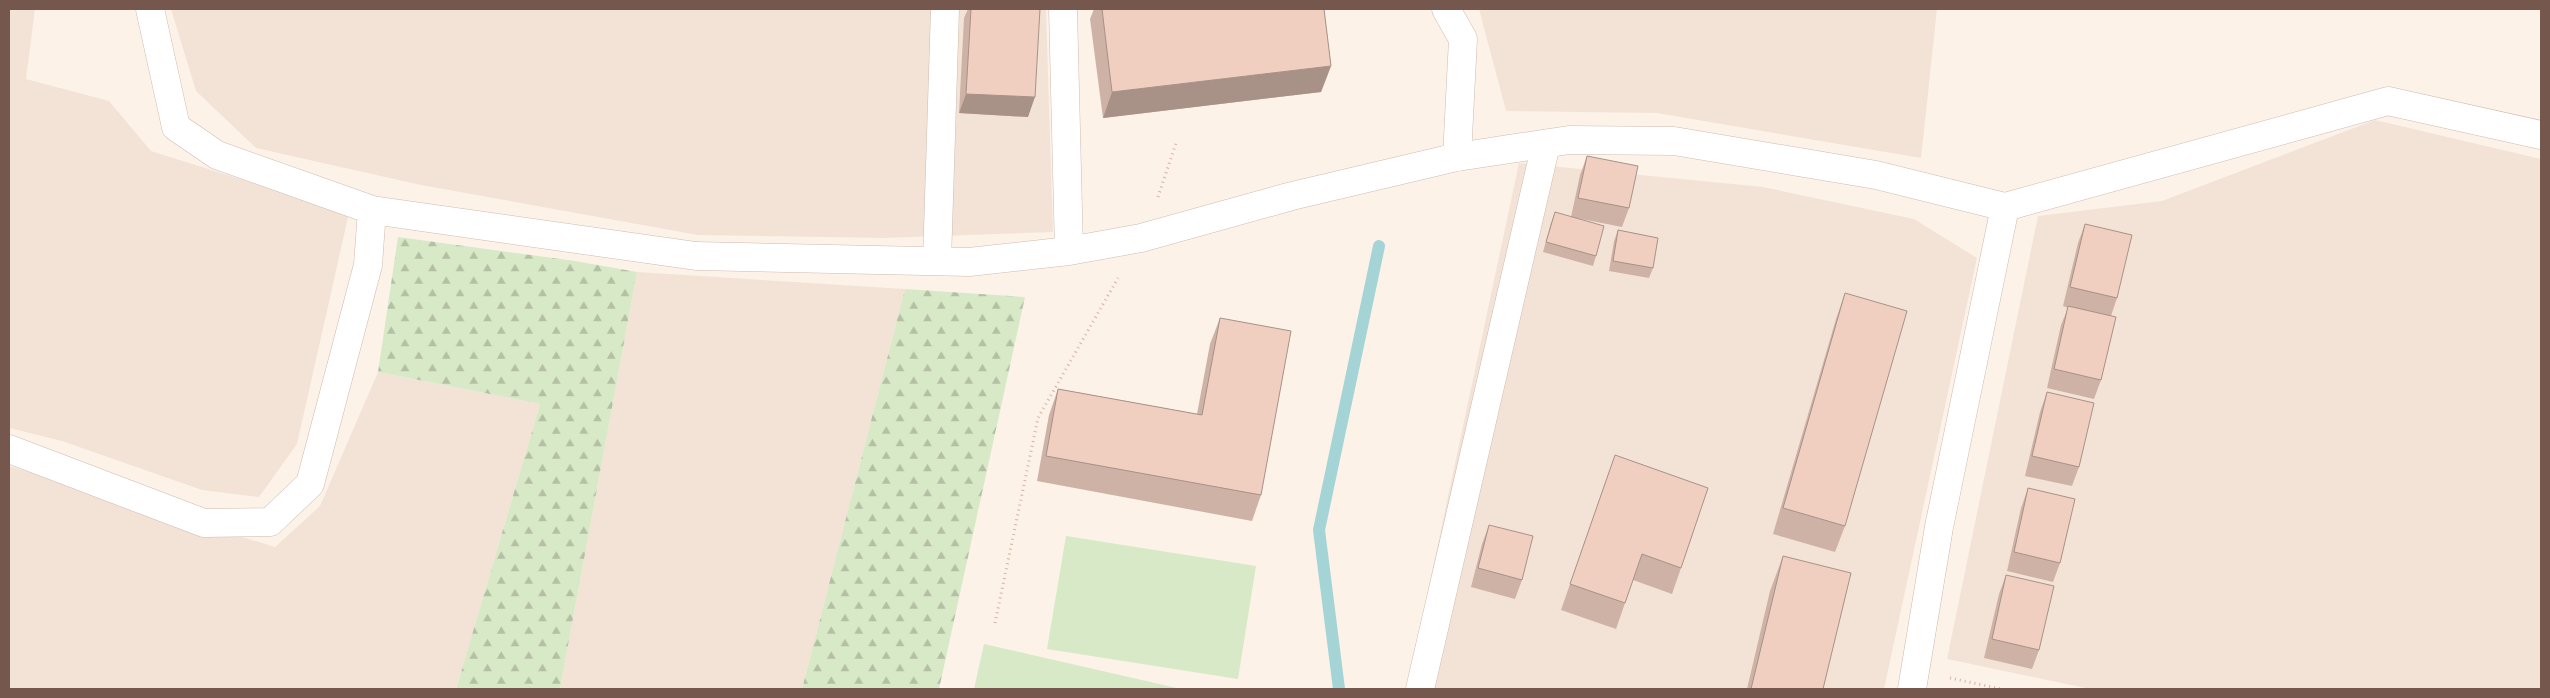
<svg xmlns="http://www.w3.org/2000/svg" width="2550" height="698" viewBox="0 0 2550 698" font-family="Commissioner,sans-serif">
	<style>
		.residential { fill: #f3e3d7 }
		.forest { fill: url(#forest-firs) }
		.pitch { fill: #d8e9c7 }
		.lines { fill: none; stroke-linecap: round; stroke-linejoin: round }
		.stream { stroke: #a4d4d6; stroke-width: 12 }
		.minor-casing { stroke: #cfbbb1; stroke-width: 29 }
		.path { stroke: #d5b2a4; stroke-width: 3; stroke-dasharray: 1 4; stroke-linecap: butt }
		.minor { stroke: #fff; stroke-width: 28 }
		.wall { fill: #ceb2a6 }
		.shaded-wall { fill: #a89187 }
		.building { fill: #f0cfc1; stroke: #a89187 }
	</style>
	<defs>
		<pattern id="forest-firs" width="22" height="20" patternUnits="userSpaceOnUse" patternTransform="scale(1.25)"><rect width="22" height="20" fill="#d8e9c7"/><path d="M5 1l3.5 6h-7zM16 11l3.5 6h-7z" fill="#b4c0a4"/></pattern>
	</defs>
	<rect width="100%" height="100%" fill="#fcf2e8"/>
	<path class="residential" d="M 9,9 L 35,9 L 26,79 L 109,101 L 151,151 L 349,213 L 297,444 L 259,497 L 202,490 L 62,441 L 9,428 Z
		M 171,9 L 1046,9 L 1053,232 L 885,238 L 698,235 L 421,185 L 256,148 L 196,91 Z
		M 1479,9 L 1937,9 L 1921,158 L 1657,113 L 1506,111 Z
		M 2375,120 L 2541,159 L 2541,689 L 2090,689 L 1947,659 L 2038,216 L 2162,201 Z
		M 1519,163 L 1763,187 L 1914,219 L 1977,258 L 1884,689 L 1407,689 Z
		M 637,272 L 905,289 L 802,689 L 560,689 Z
		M 378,372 L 540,404 L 456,689 L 9,689 L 9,466 L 275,547 L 320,506 Z"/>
	<path class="forest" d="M 398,237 L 575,261 L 637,272 L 560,689 L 456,689 L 540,404 L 378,372 Z
		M 905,289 L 1025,297 L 939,689 L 802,689 Z"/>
	<path class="pitch" d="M 1066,536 L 1256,566 L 1238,679 L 1047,649 Z
		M 984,644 L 1181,689 L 974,689 Z"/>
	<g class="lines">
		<path class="stream" d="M 1339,689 L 1319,530 L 1379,246"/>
		<g class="minor-casing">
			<path id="minor" d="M 150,9 L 176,127 L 217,155 L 372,210 L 696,256 L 969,262 L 1069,251 L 1141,238 L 1292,196 L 1457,157 L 1569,140 L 1674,141 L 1876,175 L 2005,207 L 2388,101 L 2541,135
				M 1063,9 L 1069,251
				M 1446,9 L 1463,39 L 1457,157
				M 937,261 L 945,9
				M 9,449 L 204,523 L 270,522 L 310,484 L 368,265 L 372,210
				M 1420,689 L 1546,144
				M 1912,689 L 1939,527 L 2005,207"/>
		</g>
		<path class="path" d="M 1158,197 L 1176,143
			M 995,623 L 1038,418 L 1118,278
			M 1950,678 L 2001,689"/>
		<use href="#minor" class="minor"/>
	</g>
	<path class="wall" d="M 968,9 L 1040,9 L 1028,117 L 959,113 L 964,18 Z
		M 1094,9 L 1324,9 L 1331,66 L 1321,92 L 1103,118 L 1090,19 Z
		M 1587,156 L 1629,208 L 1622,227 L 1571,217 L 1580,175 Z
		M 1555,212 L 1596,256 L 1593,266 L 1543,252 L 1551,223 Z
		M 2085,224 L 2117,298 L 2111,316 L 2101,380 L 2094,399 L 2047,388 L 2061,325 L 2068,308 L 2063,306 L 2078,243 Z
		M 1618,230 L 1653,268 L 1649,278 L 1609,271 L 1614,241 Z
		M 1845,293 L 1845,526 L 1835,552 L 1773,534 L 1836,319 Z
		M 1220,318 L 1261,495 L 1252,521 L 1037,481 L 1049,415 L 1058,389 L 1197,414 L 1210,344 Z
		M 2047,392 L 2079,467 L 2072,486 L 2025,476 L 2040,412 Z
		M 1615,455 L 1681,568 L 1672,594 L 1633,580 L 1616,629 L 1561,610 Z
		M 2028,488 L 2060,563 L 2053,582 L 2007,571 L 2021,508 Z
		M 1489,525 L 1522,580 L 1515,599 L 1471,587 L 1482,544 Z
		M 1783,556 L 1823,689 L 1747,689 L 1770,591 Z
		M 2006,575 L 2039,650 L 2032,669 L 1984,658 L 1999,594 Z"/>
	<path class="shaded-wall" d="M 1331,66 L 1321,92 L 1103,118 L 1112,92 Z
		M 966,94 L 1035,97 L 1028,117 L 959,113 Z"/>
	<path class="building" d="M 971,9 L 1040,9 L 1035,97 L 966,94 Z
		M 1102,9 L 1324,9 L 1331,66 L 1112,92 Z
		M 1587,156 L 1638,166 L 1629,208 L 1578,198 Z
		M 1555,212 L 1604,226 L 1596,256 L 1546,242 Z
		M 2085,224 L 2132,235 L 2117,298 L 2070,287 Z
		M 1618,230 L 1658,238 L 1653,268 L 1613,261 Z
		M 1845,293 L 1907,311 L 1845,526 L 1783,508 Z
		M 2068,306 L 2116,317 L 2101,380 L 2054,369 Z
		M 1220,318 L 1291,331 L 1261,495 L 1046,456 L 1058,389 L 1202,415 Z
		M 2047,392 L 2094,403 L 2079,467 L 2032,456 Z
		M 1615,455 L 1708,488 L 1681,568 L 1642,554 L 1625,603 L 1570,584 Z
		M 2028,488 L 2075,499 L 2060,563 L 2014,552 Z
		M 1489,525 L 1533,536 L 1522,580 L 1478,568 Z
		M 1783,556 L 1851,573 L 1823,689 L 1751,689 Z
		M 2006,575 L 2054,586 L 2039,650 L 1992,639 Z"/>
	<rect width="2550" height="698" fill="none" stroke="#75574d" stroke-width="20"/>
</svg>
